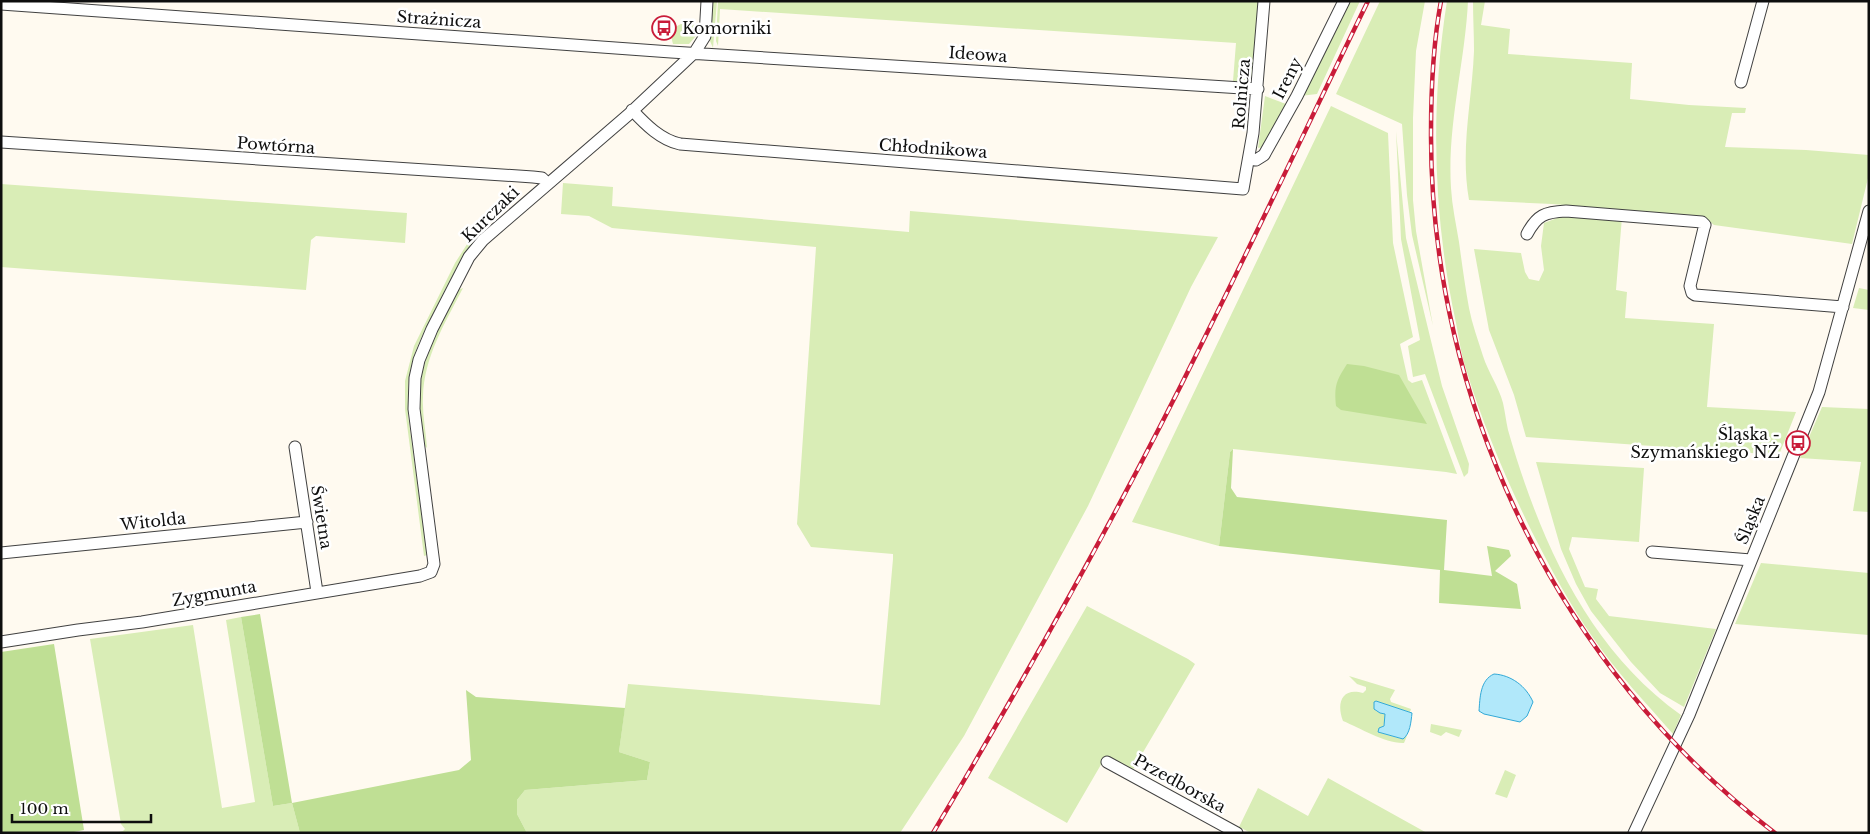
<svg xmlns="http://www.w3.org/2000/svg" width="1870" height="834" viewBox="0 0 1870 834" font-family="'Libre Baskerville',serif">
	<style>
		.green { fill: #d9edb6 }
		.forest { fill: #bfdf94 }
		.water { fill: #b1e8fa; stroke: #32a9d7 }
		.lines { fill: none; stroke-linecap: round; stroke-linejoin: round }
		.minor-casing { stroke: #414141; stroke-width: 13 }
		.minor { stroke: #fff; stroke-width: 11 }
		.rail-casing { stroke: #c91c39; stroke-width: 4.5 }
		.rail { stroke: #fff; stroke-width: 2.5; stroke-dasharray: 8; stroke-linecap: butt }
		.labels { text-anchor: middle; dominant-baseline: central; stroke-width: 5; stroke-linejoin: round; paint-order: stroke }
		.street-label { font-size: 16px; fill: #0e0e0e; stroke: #fff }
		.poi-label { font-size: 16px; fill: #0e0e0e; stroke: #fff; text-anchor: start }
	</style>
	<rect width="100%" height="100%" fill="#fffaf0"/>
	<path class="green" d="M 712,1 L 717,1 L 713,48 L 710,41 Z
		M 718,1 L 1260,1 L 1254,72 C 1250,83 1243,81 1233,81 L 1236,43 L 720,9 L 718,46 L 716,41 Z
		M 1348,1 L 1360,1 L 1317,94 L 1300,96 Z
		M 1380,1 L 1425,1 L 1416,51 L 1413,118 L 1413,200 L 1416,231 L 1433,326 L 1412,235 L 1407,195 L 1402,124 L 1336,94 Z
		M 1447,1 L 1468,1 C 1465,63 1447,125 1451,188 C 1452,206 1456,224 1459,242 C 1462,264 1465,286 1469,308 C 1472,324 1478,340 1483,356 C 1488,372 1499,387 1503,403 C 1505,412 1506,421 1508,430 C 1539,538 1587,648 1681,715 L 1673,734 C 1646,703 1617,673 1594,639 C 1570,605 1551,569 1532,532 C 1506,479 1483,425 1466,369 C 1461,354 1459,338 1456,323 C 1433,217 1430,108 1447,1 Z
		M 1473,1 L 1485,1 L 1481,25 L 1510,29 L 1508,54 L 1632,63 L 1630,99 L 1689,105 L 1746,108 L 1745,113 L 1732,113 L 1725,147 L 1806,150 L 1869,155 L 1869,174 L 1852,244 L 1714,225 L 1703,216 L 1552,204 L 1469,200 C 1460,149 1472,101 1474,51 C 1474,34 1473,18 1473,1 Z
		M 681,24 L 697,25 L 696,36 L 689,44 L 673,44 C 670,36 673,27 681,24 Z
		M 1265,96 L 1286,104 L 1263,147 L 1258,148 Z
		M 1331,106 L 1388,133 L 1393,243 L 1413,337 L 1400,344 L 1408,380 L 1412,383 L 1422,380 L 1457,474 L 1446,472 L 1233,449 L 1230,452 L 1219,546 L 1132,522 Z
		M 1396,131 L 1406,238 L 1442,386 L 1469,464 L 1468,473 L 1464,477 L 1425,374 L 1413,377 L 1408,346 L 1420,340 L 1401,239 Z
		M 563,183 L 613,187 L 612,206 L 909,232 L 910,211 L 1218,237 L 1191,287 L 1088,506 L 964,736 L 900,833 L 527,833 L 517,814 L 517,800 L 525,790 L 647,780 L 650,762 L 619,752 L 628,684 L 880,705 L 893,559 L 893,554 L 811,547 L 797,524 L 816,247 L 612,228 L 589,216 L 561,214 Z
		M 1,184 L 407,213 L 405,243 L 316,236 L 311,240 L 306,290 L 1,267 Z
		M 1560,217 L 1622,217 L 1616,290 L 1627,292 L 1625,318 L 1714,324 L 1707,407 L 1796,412 L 1779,455 L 1526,437 L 1514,395 L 1489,330 L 1474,249 L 1521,253 L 1525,272 L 1529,279 L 1539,281 L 1544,270 L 1541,246 L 1544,223 Z
		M 471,238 L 476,238 C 459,260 448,284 436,308 C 426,328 415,347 411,368 C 407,384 408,399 408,415 L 427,555 L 424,556 L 405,409 L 405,381 L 414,346 L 455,263 Z
		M 463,288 C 445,323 424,357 423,397 C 422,414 426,431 427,448 L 424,445 C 422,428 418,411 419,395 C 421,357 442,323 458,290 Z
		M 1859,288 L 1869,290 L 1869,310 L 1853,308 Z
		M 1822,407 L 1869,409 L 1869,512 L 1853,511 L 1861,462 L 1800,458 Z
		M 1536,462 L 1644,468 L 1639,542 L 1572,537 L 1569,549 L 1585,587 L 1598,589 L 1596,599 L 1609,616 L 1716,629 L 1684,707 L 1660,693 L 1631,662 L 1591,611 L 1576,584 L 1561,549 Z
		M 1761,563 L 1869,573 L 1869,635 L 1735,624 Z
		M 1087,606 L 1188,659 L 1195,664 L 1132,771 L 1106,756 L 1067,823 L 988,778 Z
		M 241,617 L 273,806 L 292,803 L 300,833 L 114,833 L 123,831 L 125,829 L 121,824 L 90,639 L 193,625 L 222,808 L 255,802 L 226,620 Z
		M 1349,676 L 1395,690 L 1390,699 L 1391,702 L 1411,709 L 1410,712 L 1386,705 L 1376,701 L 1374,705 L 1376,711 L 1385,714 C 1387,723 1383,726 1378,732 L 1402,739 L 1407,736 L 1404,743 C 1386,744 1360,728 1343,721 C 1336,703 1342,687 1363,693 L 1366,690 L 1366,687 L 1357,684 Z
		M 1431,724 L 1462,730 L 1459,737 L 1446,732 L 1441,736 L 1430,732 Z
		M 1505,770 L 1516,775 L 1507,798 L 1495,794 Z
		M 1328,778 L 1427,833 L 1251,833 L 1239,827 L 1258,788 L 1308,816 Z"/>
	<path class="forest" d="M 1347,364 L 1364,366 L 1399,375 L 1427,424 L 1341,410 L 1336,406 C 1334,386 1336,381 1347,364 Z
		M 1233,449 L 1231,488 L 1237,497 L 1447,520 L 1444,570 L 1492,576 L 1487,546 L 1509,550 L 1511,556 L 1495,571 L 1517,584 L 1521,609 L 1439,603 L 1440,570 L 1219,546 L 1230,452 Z
		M 260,614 L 292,803 L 459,770 L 471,760 L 466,690 L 476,697 L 625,708 L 619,752 L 650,762 L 647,780 L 525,790 L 517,800 L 517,814 L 527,833 L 300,833 L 292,803 L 273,806 L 241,617 Z
		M 54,644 L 84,830 L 69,833 L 1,833 L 1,652 Z"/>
	<path class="water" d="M 1494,674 C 1511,675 1526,686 1533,702 L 1527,716 L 1520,722 L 1484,714 L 1479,711 C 1480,698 1480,680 1494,674 Z
		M 1376,701 L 1412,713 C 1411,722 1410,734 1403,739 L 1378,732 L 1379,728 L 1384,726 L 1385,714 L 1380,713 L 1374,709 L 1374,702 Z"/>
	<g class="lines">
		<g class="minor-casing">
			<path id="minor" d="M 1,4 L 671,52 L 1258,89
				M 1741,82 L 1763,1
				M 632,110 C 646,125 661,140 680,144 L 1243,189 L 1253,133 L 1264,1
				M 1,142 L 533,177 L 542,178 L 547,183
				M 1250,159 L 1256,160 L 1264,155 L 1297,96 L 1344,1
				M 1527,234 C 1537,215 1545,212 1566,211 L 1702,222 L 1705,225 L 1704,228 L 1690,286 L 1692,293 L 1695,295 L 1843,307
				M 295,447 L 317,592
				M 1652,552 L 1751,560
				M 1,553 L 307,522
				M 1,642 L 78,630 L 142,622 L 420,576 L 431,572 L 434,564 L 414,409 L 415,378 L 419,360 L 432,329 L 469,257 L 483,240 L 628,115 L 695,52 L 705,36 L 707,1
				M 1107,762 L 1237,833
				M 1634,833 L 1689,715 L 1819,392 L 1869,211"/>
		</g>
		<use href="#minor" class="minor"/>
		<g class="rail-casing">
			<path id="rail" d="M 1441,1 C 1433,44 1431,89 1431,133 C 1430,403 1559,669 1775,833
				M 933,833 C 1028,673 1119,512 1201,345 C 1258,231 1312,116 1368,1"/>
		</g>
		<use href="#rail" class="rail"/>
	</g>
	<defs>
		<g id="bus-ring" transform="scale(1.25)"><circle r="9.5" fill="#fff" stroke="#c91c39" stroke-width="1.5"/><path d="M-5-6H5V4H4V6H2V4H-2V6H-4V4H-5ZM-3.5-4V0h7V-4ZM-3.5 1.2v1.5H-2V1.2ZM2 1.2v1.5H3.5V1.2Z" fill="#c91c39"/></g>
	</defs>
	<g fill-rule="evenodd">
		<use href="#bus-ring" x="664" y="28"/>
		<use href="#bus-ring" x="1798" y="443"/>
	</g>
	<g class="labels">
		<g class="street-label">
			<text transform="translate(439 19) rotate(4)">Strażnicza</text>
			<text transform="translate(978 54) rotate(4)">Ideowa</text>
			<text transform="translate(1287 78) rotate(-63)">Ireny</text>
			<text transform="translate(1241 94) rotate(-85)">Rolnicza</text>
			<text transform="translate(276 145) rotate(4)">Powtórna</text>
			<text transform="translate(933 148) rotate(4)">Chłodnikowa</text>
			<text transform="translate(490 214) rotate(-44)">Kurczaki</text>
			<text transform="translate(322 517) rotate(81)">Świetna</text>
			<text transform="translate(1750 520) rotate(-68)">Śląska</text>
			<text transform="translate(153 521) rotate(-6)">Witolda</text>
			<text transform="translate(214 593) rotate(-10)">Zygmunta</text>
			<text transform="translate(1180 783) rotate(29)">Przedborska</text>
		</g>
		<g class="poi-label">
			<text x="682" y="28">Komorniki</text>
			<text x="1780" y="434" text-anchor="end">Śląska -<tspan x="1780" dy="18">Szymańskiego NŻ</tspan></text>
		</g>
	</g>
	<rect width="1870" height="834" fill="none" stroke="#0e0e0e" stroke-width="5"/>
	<path d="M12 814v8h139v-8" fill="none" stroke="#0e0e0e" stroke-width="2.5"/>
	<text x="20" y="814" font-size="15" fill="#0e0e0e" stroke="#ffffff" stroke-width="4" paint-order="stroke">100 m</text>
</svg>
